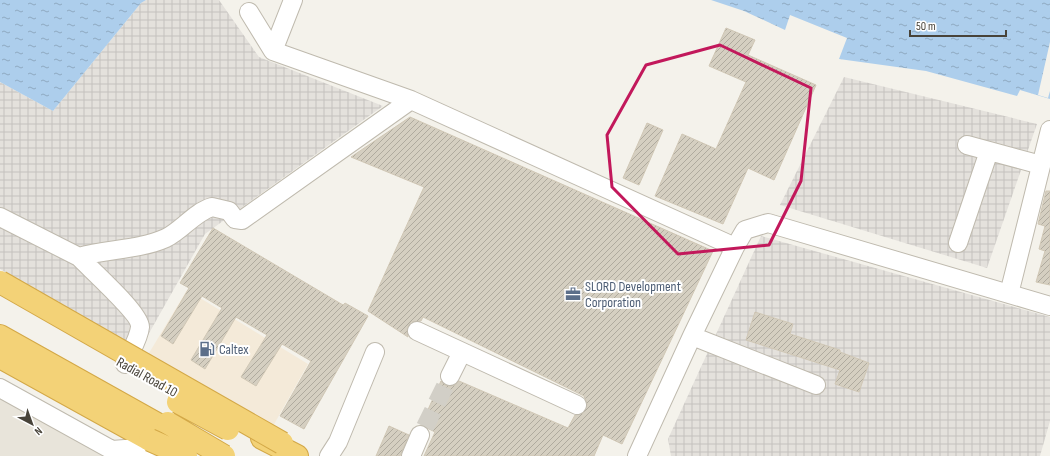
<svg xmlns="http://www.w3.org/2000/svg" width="1050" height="456" viewBox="0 0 1050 456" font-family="'Sofia Sans Condensed',sans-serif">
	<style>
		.residential { fill: #e8e4da }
		.commercial { fill: #f4ead9 }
		.industrial { fill: url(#industrial-grid) }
		.water { fill: url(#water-ripples) }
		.pier { fill: #f4f2eb }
		.building { fill: url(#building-hatch); stroke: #d0c7b5 }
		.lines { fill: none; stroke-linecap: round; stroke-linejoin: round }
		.minor-tunnel { stroke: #d2cfc7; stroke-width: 18; stroke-dasharray: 18 9; stroke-linecap: butt }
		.minor-casing { stroke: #bfbaae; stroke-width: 20 }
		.highway-casing { stroke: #d3a847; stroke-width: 24 }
		.minor { stroke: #fff; stroke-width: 18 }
		.highway { stroke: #f3d277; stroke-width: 22 }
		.highway-bridge-casing { stroke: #d3a847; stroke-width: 24; stroke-linecap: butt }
		.highway-bridge { stroke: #f3d277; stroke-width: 22 }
		.marked { fill: none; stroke: #c2185b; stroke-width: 3; stroke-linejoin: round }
		.labels { text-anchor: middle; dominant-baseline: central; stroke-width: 4; stroke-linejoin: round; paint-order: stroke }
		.service-label { font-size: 14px; fill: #4e5e75; stroke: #fff; text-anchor: start }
		.street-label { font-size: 14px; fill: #484339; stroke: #fff }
	</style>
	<defs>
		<pattern id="industrial-grid" width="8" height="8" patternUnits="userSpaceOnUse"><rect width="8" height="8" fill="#e4e1dc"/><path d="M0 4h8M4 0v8" fill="none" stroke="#c5c2be"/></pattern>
		<pattern id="water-ripples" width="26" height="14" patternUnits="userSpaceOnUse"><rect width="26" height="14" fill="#adceec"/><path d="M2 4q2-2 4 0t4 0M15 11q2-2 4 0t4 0" fill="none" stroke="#8fa9c0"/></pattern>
		<pattern id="building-hatch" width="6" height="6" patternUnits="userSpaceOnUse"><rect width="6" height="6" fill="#d5cfc1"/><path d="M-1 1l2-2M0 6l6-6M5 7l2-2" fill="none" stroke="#afaa9e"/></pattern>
	</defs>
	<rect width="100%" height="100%" fill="#f4f2eb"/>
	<path class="residential" d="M 0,395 L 130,456 L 0,456 Z"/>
	<path class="commercial" d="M 187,290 L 308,364 L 268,435 L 143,363 Z"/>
	<path class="industrial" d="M 146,0 L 219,0 L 259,57 L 383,106 L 205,234 L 139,351 L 0,269 L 0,82 L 53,111 L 141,3 Z
		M 844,77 L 1037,124 L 987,268 L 780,205 Z
		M 761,236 L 1050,317 L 1050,421 L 1040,456 L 671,456 L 668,439 Z"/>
	<path class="water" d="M 0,0 L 146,0 L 141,3 L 53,111 L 0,82 Z
		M 711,0 L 1050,0 L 1050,99 L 1020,90 L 1017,96 L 926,71 L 839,59 L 847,38 L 790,15 L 785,30 L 744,11 Z"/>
	<path class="pier" d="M 1050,42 L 1050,91 L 1048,98 L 1038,95 Z"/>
	<path class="building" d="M 726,28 L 755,40 L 748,55 L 816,85 L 774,180 L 748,168 L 723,224 L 655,196 L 682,134 L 716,149 L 746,82 L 709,66 Z
		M 410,117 L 713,251 L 622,444 L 603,435 L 594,456 L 424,456 L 435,432 L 421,425 L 441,381 L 445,385 L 450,386 L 455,385 L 459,381 L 568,428 L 575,415 L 583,413 L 587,404 L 584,396 L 423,317 L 421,321 L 411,322 L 408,326 L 407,332 L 408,337 L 368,311 L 424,187 L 351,157 Z
		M 647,123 L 663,130 L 639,185 L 623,178 Z
		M 1046,191 L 1050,191 L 1050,285 L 1036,282 L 1045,251 L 1039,249 L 1045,226 L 1038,224 Z
		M 213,228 L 343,305 L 345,303 L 368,316 L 304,429 L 280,416 L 311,361 L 282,344 L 256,386 L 241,377 L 267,335 L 236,317 L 205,369 L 191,360 L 222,308 L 202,296 L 173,344 L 161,336 L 189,288 L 180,283 Z
		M 755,312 L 793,324 L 790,334 L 840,350 L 840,352 L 869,363 L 859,392 L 835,384 L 840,370 L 746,340 Z
		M 389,426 L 409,435 L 400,456 L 376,456 Z"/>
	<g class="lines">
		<path class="minor-tunnel" d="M 425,427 L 450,376"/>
		<g class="minor-casing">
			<path id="minor" d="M 273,51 L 293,0
				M 411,100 L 735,247
				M 967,145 L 1041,165
				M 0,217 L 79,257 C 107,249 139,250 166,238 C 182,230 195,212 212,207 L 229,211 L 235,219 L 242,220 L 411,100 L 273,51 L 249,12
				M 958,243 L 989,151
				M 79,257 C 90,269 141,314 140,327 C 139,339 129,354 125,364
				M 1009,294 L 1050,130
				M 417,331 L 577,405
				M 692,336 L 816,385
				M 450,376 L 462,352
				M 0,388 L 112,450 L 165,446
				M 329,456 L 338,442 L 375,352
				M 411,456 L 420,435
				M 637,456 L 692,336 L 735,247 L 745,230 L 768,223 L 1050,306"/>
		</g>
		<g class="highway-casing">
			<path id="highway" d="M 0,336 L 184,439
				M 0,357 L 150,440
				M 262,438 L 297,456"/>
		</g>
		<use href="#minor" class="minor"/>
		<use href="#highway" class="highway"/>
		<g class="highway-bridge-casing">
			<path id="highway-bridge" d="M 0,282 L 282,443
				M 178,402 L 228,429
				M 168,423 L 224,456
				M 150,440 L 186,456"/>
		</g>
		<use href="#highway-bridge" class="highway-bridge"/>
	</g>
	<path class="marked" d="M 720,45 L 811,88 L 801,181 L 769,245 L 678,254 L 612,187 L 607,135 L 646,65 Z"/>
	<defs>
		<g id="office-bare" transform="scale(1.2)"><path d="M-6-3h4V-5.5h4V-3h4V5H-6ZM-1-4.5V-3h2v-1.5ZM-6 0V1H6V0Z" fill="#5c6f8a" stroke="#fff" stroke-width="2.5" paint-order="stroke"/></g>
		<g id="fuel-bare" transform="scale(1.2)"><path d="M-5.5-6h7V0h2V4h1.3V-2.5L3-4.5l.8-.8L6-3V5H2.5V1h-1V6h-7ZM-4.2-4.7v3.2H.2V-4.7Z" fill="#5c6f8a" stroke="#fff" stroke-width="2.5" paint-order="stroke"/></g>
	</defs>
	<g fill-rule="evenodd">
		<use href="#office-bare" x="573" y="294"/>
		<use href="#fuel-bare" x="207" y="349"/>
	</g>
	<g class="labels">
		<g class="service-label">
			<text x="585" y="286">SLORD Development<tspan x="585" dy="16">Corporation</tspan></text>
			<text x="219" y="349">Caltex</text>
		</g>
		<g class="street-label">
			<text transform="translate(147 377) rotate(29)">Radial Road 10</text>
		</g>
	</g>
	<g transform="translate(32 424) rotate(139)" stroke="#ffffff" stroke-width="3" paint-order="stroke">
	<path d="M0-3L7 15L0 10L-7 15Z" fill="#484339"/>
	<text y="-6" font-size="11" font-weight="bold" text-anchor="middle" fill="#484339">N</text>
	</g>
	<path d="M910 30v6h96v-6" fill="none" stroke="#484339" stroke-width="2"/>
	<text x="916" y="30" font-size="12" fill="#484339" stroke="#ffffff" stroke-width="3" paint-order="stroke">50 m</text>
</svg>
